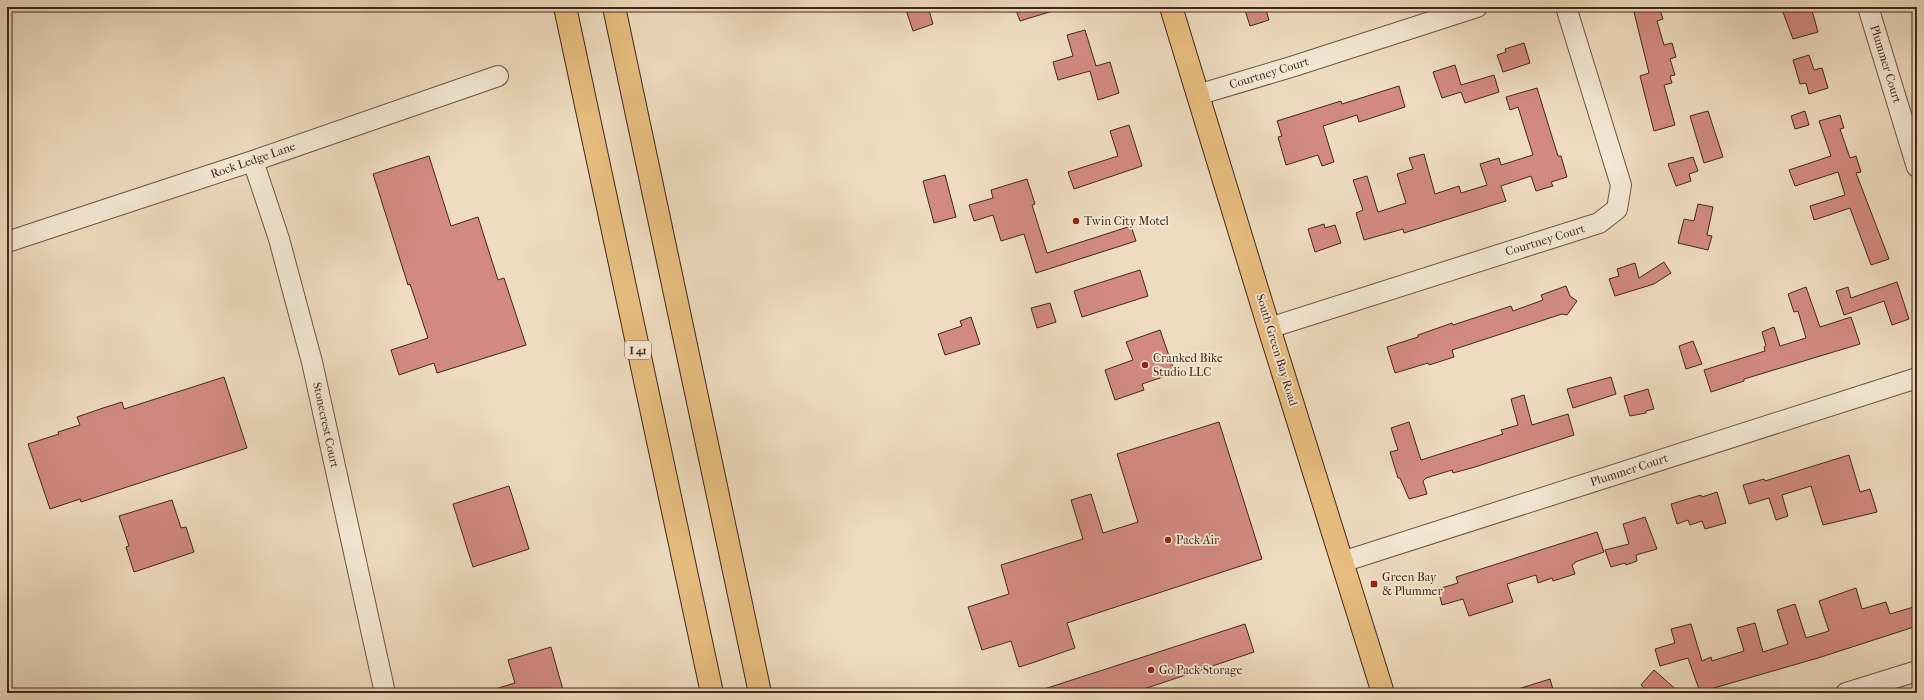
<svg xmlns="http://www.w3.org/2000/svg" width="1924" height="700" viewBox="0 0 1924 700" font-family="'IM FELL French Canon',serif">
	<style>
		.building { fill: #d28a80; stroke: #42271b }
		.lines { fill: none; stroke-linecap: round; stroke-linejoin: round }
		.minor-casing { stroke: #6d5444; stroke-width: 22 }
		.major-casing { stroke: #42271b; stroke-width: 24 }
		.highway-casing { stroke: #42271b; stroke-width: 24 }
		.minor { stroke: #f5e8d5; stroke-width: 20 }
		.major { stroke: #e8be80; stroke-width: 22 }
		.highway { stroke: #e8be80; stroke-width: 22 }
		.poi-dot { fill: #8f2418; stroke: #f5e8d5; stroke-width: 1.5 }
		.labels { text-anchor: middle; dominant-baseline: central; stroke-width: 3.5; stroke-linejoin: round; paint-order: stroke }
		.shield { fill: #f5e8d5; stroke: #786153; stroke-width: 1 }
		.shield-label { font-size: 11px; font-weight: bold; fill: #42271b }
		.street-label { font-size: 12px; fill: #42271b; stroke: #f5e8d5 }
		.poi-label { font-size: 12px; fill: #42271b; stroke: #f5e8d5; text-anchor: start }
	</style>
	<rect width="100%" height="100%" fill="#efdcbf"/>
	<filter id="stains"><feTurbulence type="fractalNoise" baseFrequency=".005" numOctaves="4"/><feColorMatrix values="0 0 0 0 .2 0 0 0 0 .09 0 0 0 0 .02 0 0 0 .5 -.17"/></filter>
	<radialGradient id="worn" r=".72"><stop offset=".6" stop-color="#630" stop-opacity="0"/><stop offset="1" stop-color="#630" stop-opacity=".3"/></radialGradient>
	<path class="building" d="M 905,7 L 928,7 L 933,24 L 913,31 Z
		M 1015,7 L 1056,7 L 1056,10 L 1020,21 Z
		M 1244,7 L 1265,7 L 1269,20 L 1250,26 Z
		M 1637,7 L 1659,7 L 1663,19 L 1657,21 L 1664,45 L 1672,43 L 1676,57 L 1670,59 L 1675,75 L 1670,76 L 1672,83 L 1664,85 L 1675,125 L 1654,131 L 1640,76 L 1649,73 L 1634,12 L 1638,11 Z
		M 1781,7 L 1811,7 L 1818,32 L 1793,39 Z
		M 1085,30 L 1096,66 L 1110,62 L 1119,93 L 1098,100 L 1090,71 L 1058,80 L 1053,62 L 1073,56 L 1067,35 Z
		M 1524,43 L 1530,63 L 1503,72 L 1497,55 L 1506,52 L 1505,49 Z
		M 1809,55 L 1814,70 L 1822,68 L 1828,88 L 1809,94 L 1806,83 L 1800,84 L 1793,60 Z
		M 1455,65 L 1461,85 L 1494,75 L 1499,92 L 1465,103 L 1461,92 L 1442,98 L 1433,72 Z
		M 1399,86 L 1405,107 L 1359,122 L 1357,115 L 1323,126 L 1334,162 L 1322,166 L 1318,155 L 1286,165 L 1278,137 L 1282,136 L 1277,121 L 1341,101 L 1342,104 Z
		M 1537,88 L 1558,156 L 1561,156 L 1567,177 L 1551,182 L 1553,186 L 1536,191 L 1531,176 L 1501,186 L 1506,201 L 1404,233 L 1403,229 L 1364,240 L 1356,213 L 1363,210 L 1353,180 L 1367,176 L 1378,212 L 1406,203 L 1397,174 L 1413,169 L 1409,158 L 1424,154 L 1435,194 L 1459,186 L 1461,193 L 1487,185 L 1480,164 L 1499,158 L 1501,165 L 1533,155 L 1518,107 L 1510,110 L 1506,97 Z
		M 1708,111 L 1723,157 L 1704,163 L 1690,116 Z
		M 1805,111 L 1809,125 L 1795,129 L 1791,116 Z
		M 1840,115 L 1844,128 L 1840,129 L 1850,158 L 1856,156 L 1861,172 L 1856,173 L 1889,259 L 1871,265 L 1850,208 L 1814,220 L 1810,206 L 1845,195 L 1838,172 L 1795,186 L 1789,170 L 1831,156 L 1819,121 Z
		M 1129,125 L 1142,166 L 1074,189 L 1068,172 L 1118,156 L 1110,131 Z
		M 429,156 L 451,226 L 478,217 L 498,280 L 504,278 L 526,345 L 437,373 L 434,363 L 399,375 L 391,350 L 428,338 L 410,284 L 408,285 L 373,174 Z
		M 1693,157 L 1698,171 L 1689,174 L 1691,181 L 1676,186 L 1668,164 Z
		M 945,175 L 956,217 L 934,223 L 923,181 Z
		M 1027,179 L 1035,204 L 1032,205 L 1047,253 L 1131,226 L 1136,241 L 1036,273 L 1024,234 L 1001,241 L 993,215 L 974,221 L 969,205 L 993,198 L 991,190 Z
		M 1698,204 L 1713,207 L 1707,235 L 1712,236 L 1708,250 L 1678,243 L 1684,219 L 1694,221 Z
		M 1324,224 L 1325,228 L 1335,225 L 1341,243 L 1315,252 L 1308,229 Z
		M 1664,262 L 1671,273 L 1654,284 L 1615,296 L 1609,279 L 1619,276 L 1617,269 L 1635,263 L 1639,278 Z
		M 1140,270 L 1148,296 L 1082,317 L 1074,291 Z
		M 1897,282 L 1909,319 L 1892,325 L 1884,301 L 1844,315 L 1836,291 L 1848,287 L 1851,298 Z
		M 1566,286 L 1570,296 L 1577,301 L 1567,315 L 1562,314 L 1452,350 L 1454,357 L 1429,365 L 1428,363 L 1395,373 L 1387,347 L 1418,337 L 1418,335 L 1438,328 L 1452,323 L 1453,325 L 1511,306 L 1513,311 L 1543,300 L 1541,295 Z
		M 1806,287 L 1820,327 L 1851,317 L 1860,344 L 1744,379 L 1744,381 L 1711,392 L 1704,370 L 1765,351 L 1764,347 L 1766,346 L 1762,332 L 1774,327 L 1780,346 L 1806,338 L 1798,311 L 1794,312 L 1788,294 Z
		M 1050,303 L 1056,322 L 1037,328 L 1031,308 Z
		M 971,317 L 980,344 L 945,355 L 938,334 L 962,326 L 960,321 Z
		M 1160,330 L 1175,373 L 1142,384 L 1144,390 L 1115,400 L 1105,370 L 1133,360 L 1126,342 Z
		M 1693,341 L 1702,364 L 1686,369 L 1679,346 Z
		M 224,377 L 247,448 L 81,502 L 80,499 L 50,509 L 28,444 L 59,434 L 58,432 L 80,425 L 77,417 L 103,408 L 122,402 L 124,409 Z
		M 1611,377 L 1616,394 L 1573,408 L 1567,389 Z
		M 1648,389 L 1654,409 L 1646,411 L 1646,413 L 1630,416 L 1624,396 Z
		M 1524,395 L 1532,425 L 1568,414 L 1574,435 L 1475,467 L 1453,473 L 1452,470 L 1426,478 L 1423,481 L 1427,494 L 1409,499 L 1400,478 L 1398,478 L 1390,452 L 1398,450 L 1391,428 L 1409,422 L 1421,460 L 1503,434 L 1501,430 L 1518,425 L 1511,399 Z
		M 1219,422 L 1262,559 L 1067,623 L 1075,648 L 1032,663 L 1019,667 L 1011,641 L 982,650 L 968,607 L 1009,594 L 1001,565 L 1083,539 L 1071,500 L 1091,494 L 1103,533 L 1138,522 L 1117,454 Z
		M 1849,455 L 1860,492 L 1870,489 L 1877,512 L 1823,525 L 1811,486 L 1782,495 L 1788,516 L 1776,520 L 1769,498 L 1749,504 L 1743,485 L 1764,479 L 1765,481 Z
		M 509,486 L 529,549 L 473,567 L 453,504 Z
		M 1717,492 L 1726,523 L 1705,529 L 1702,521 L 1690,525 L 1688,520 L 1677,524 L 1671,504 L 1701,495 L 1702,497 Z
		M 172,500 L 181,528 L 186,527 L 194,552 L 134,572 L 126,547 L 129,546 L 119,516 Z
		M 1645,517 L 1657,549 L 1636,555 L 1637,561 L 1626,565 L 1625,563 L 1611,567 L 1605,550 L 1629,544 L 1623,524 Z
		M 1597,532 L 1604,552 L 1575,562 L 1575,563 L 1572,565 L 1575,574 L 1553,581 L 1552,578 L 1538,583 L 1536,575 L 1507,584 L 1513,602 L 1469,616 L 1463,599 L 1442,605 L 1438,589 L 1458,583 L 1456,577 Z
		M 1856,588 L 1862,609 L 1886,602 L 1890,614 L 1917,606 L 1917,626 L 1818,658 L 1700,692 L 1688,658 L 1660,666 L 1655,649 L 1675,643 L 1671,629 L 1691,624 L 1702,661 L 1711,657 L 1712,661 L 1744,651 L 1737,628 L 1755,623 L 1763,652 L 1788,644 L 1777,610 L 1795,604 L 1806,638 L 1829,631 L 1819,601 Z
		M 1245,624 L 1254,652 L 1132,693 L 1041,693 L 1041,690 Z
		M 551,647 L 563,690 L 553,693 L 492,693 L 492,690 L 515,683 L 508,660 Z
		M 1654,670 L 1680,693 L 1650,693 L 1641,685 Z
		M 1550,679 L 1554,693 L 1515,693 L 1515,690 Z"/>
	<g class="lines">
		<g class="minor-casing">
			<path id="minor" d="M 1868,7 L 1917,167
				M 1197,95 L 1291,67 L 1477,7
				M 253,161 L 279,239 L 312,362 L 385,693
				M 7,242 L 253,161 L 498,76
				M 1269,328 L 1599,223 L 1617,209 L 1621,185 L 1566,7
				M 1342,562 L 1917,378
				M 1846,693 L 1917,671"/>
		</g>
		<g class="major-casing">
			<path id="major" d="M 1171,7 L 1269,328 L 1383,693"/>
		</g>
		<g class="highway-casing">
			<path id="highway" d="M 565,7 L 712,693
				M 614,7 L 760,693"/>
		</g>
		<use href="#minor" class="minor"/>
		<use href="#major" class="major"/>
		<use href="#highway" class="highway"/>
	</g>
	<g class="poi-dot">
		<circle cx="1076" cy="221" r="4"/>
		<circle cx="1145" cy="365" r="4"/>
		<circle cx="1168" cy="540" r="4"/>
		<rect x="1370" y="580" width="8" height="8" rx="2"/>
		<circle cx="1151" cy="670" r="4"/>
	</g>
	<g class="labels">
		<rect class="shield" x="625" y="341" width="26" height="18" rx="3"/>
		<g class="shield-label">
			<text x="638" y="350">I 41</text>
		</g>
		<g class="street-label">
			<text transform="translate(1886 64) rotate(73)">Plummer Court</text>
			<text transform="translate(1269 73) rotate(-17)">Courtney Court</text>
			<text transform="translate(253 160) rotate(-19)">Rock Ledge Lane</text>
			<text transform="translate(1545 240) rotate(-17)">Courtney Court</text>
			<text transform="translate(1277 350) rotate(73)">South Green Bay Road</text>
			<text transform="translate(326 425) rotate(78)">Stonecrest Court</text>
			<text transform="translate(1629 470) rotate(-18)">Plummer Court</text>
		</g>
		<g class="poi-label">
			<text x="1084" y="221">Twin City Motel</text>
			<text x="1153" y="358">Cranked Bike<tspan x="1153" dy="14">Studio LLC</tspan></text>
			<text x="1176" y="540">Pack Air</text>
			<text x="1382" y="577">Green Bay<tspan x="1382" dy="14">&amp; Plummer</tspan></text>
			<text x="1159" y="670">Go Pack Storage</text>
		</g>
	</g>
	<rect width="1924" height="700" fill="none" stroke="#efdcbf" stroke-width="24"/>
	<rect x="8" y="8" width="1908" height="684" fill="none" stroke="#42271b" stroke-width="2"/>
	<rect x="12" y="12" width="1900" height="676" fill="none" stroke="#42271b"/>
	<rect width="100%" height="100%" filter="url(#stains)"/>
	<rect width="100%" height="100%" fill="url(#worn)"/>
</svg>
